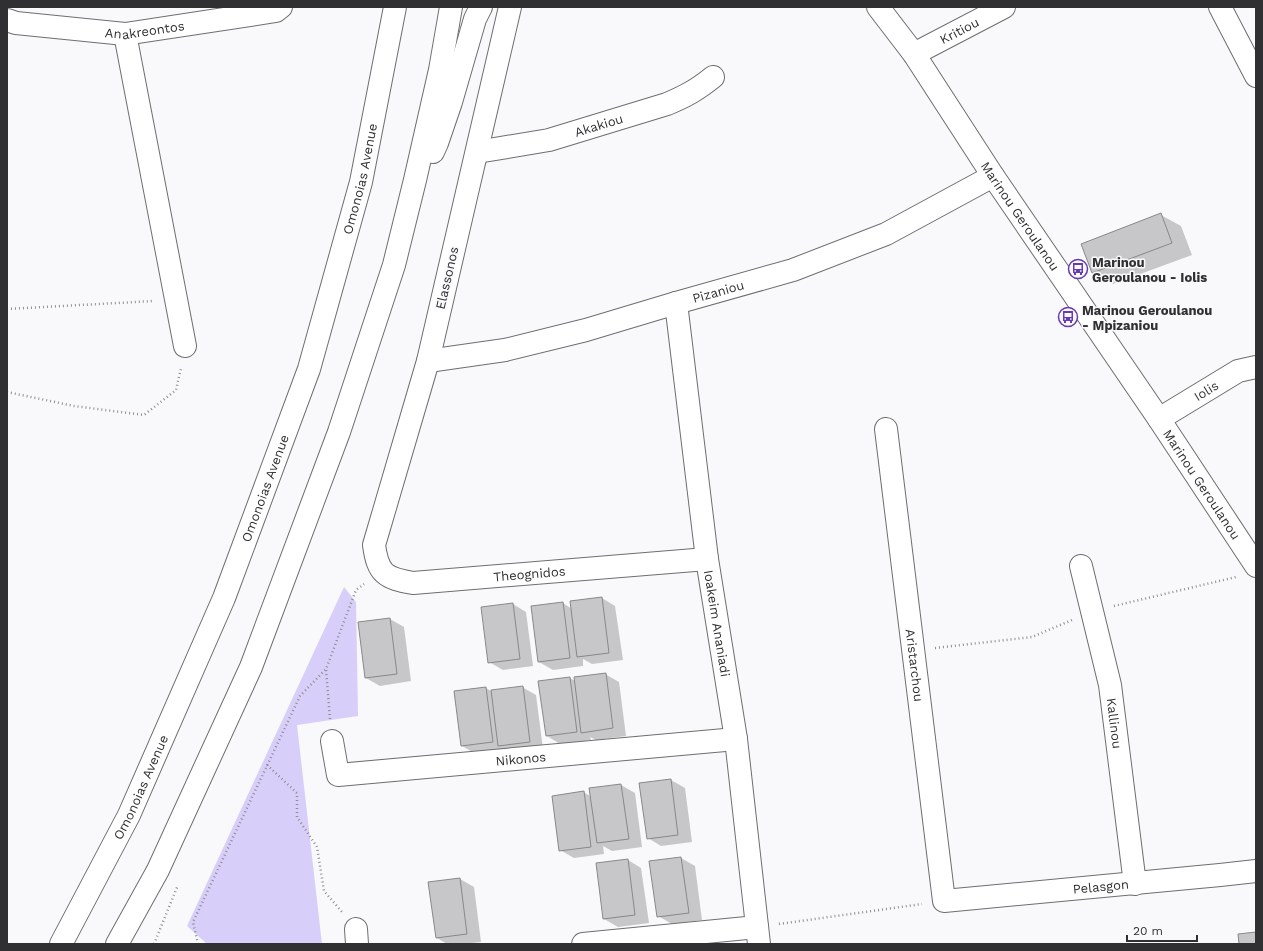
<svg xmlns="http://www.w3.org/2000/svg" width="1263" height="951" viewBox="0 0 1263 951" font-family="'Work Sans',sans-serif">
	<style>
		.park { fill: #d7cef9 }
		.shadow { fill: #0003 }
		.building { fill: #c7c6c9; stroke: #88888b }
		.lines { fill: none; stroke-linecap: round; stroke-linejoin: round }
		.street-casing { stroke: #6e6d70; stroke-width: 24 }
		.secondary-casing { stroke: #6e6d70; stroke-width: 24 }
		.path { stroke: #8f8e90; stroke-width: 2.5; stroke-dasharray: 1 3; stroke-linecap: butt }
		.street { stroke: #fff; stroke-width: 22 }
		.secondary { stroke: #fff; stroke-width: 22 }
		.labels { text-anchor: middle; dominant-baseline: central; stroke-width: 3; stroke-linejoin: round; paint-order: stroke }
		.street-label { font-size: 13px; fill: #302f31; stroke: #f9f8fb }
		.poi-label { font-size: 13px; font-weight: bold; fill: #302f31; stroke: #f9f8fb; text-anchor: start }
	</style>
	<rect width="100%" height="100%" fill="#f9f8fb"/>
	<path class="park" d="M 344,587 L 356,602 L 358,716 L 297,725 L 322,944 L 207,944 L 187,926 Z"/>
	<path class="shadow" d="M 1161,215 L 1181,226 L 1192,255 L 1113,284 L 1093,272 Z
		M 602,598 L 615,606 L 623,660 L 592,664 L 583,659 L 583,666 L 553,670 L 539,662 L 563,603 L 572,609 Z
		M 513,604 L 526,612 L 533,666 L 503,670 L 489,662 Z
		M 390,619 L 404,627 L 411,681 L 380,686 L 366,678 Z
		M 605,674 L 619,682 L 626,736 L 596,740 L 590,737 L 591,740 L 560,744 L 547,736 L 570,678 L 575,681 Z
		M 522,687 L 536,695 L 543,749 L 476,754 L 462,746 L 486,688 L 491,691 Z
		M 671,780 L 685,788 L 692,842 L 661,846 L 648,838 Z
		M 621,785 L 635,793 L 642,847 L 612,851 L 603,846 L 604,854 L 574,858 L 560,850 L 583,792 L 592,797 Z
		M 681,858 L 695,866 L 702,920 L 672,924 L 658,916 Z
		M 628,860 L 641,868 L 649,923 L 618,927 L 604,919 Z
		M 460,879 L 474,887 L 481,942 L 464,944 L 447,944 L 437,938 Z"/>
	<path class="building" d="M 1161,213 L 1172,243 L 1092,273 L 1081,244 Z
		M 602,597 L 609,653 L 577,657 L 570,601 Z
		M 563,602 L 570,658 L 538,662 L 531,606 Z
		M 513,603 L 520,659 L 488,663 L 481,607 Z
		M 390,618 L 397,674 L 365,678 L 358,622 Z
		M 606,673 L 613,728 L 581,733 L 574,677 Z
		M 570,677 L 577,732 L 546,736 L 538,681 Z
		M 523,686 L 530,742 L 498,746 L 491,690 Z
		M 486,687 L 493,742 L 461,746 L 454,691 Z
		M 671,779 L 678,835 L 647,839 L 639,783 Z
		M 621,784 L 629,839 L 597,843 L 589,788 Z
		M 584,791 L 591,847 L 559,851 L 552,796 Z
		M 681,857 L 689,913 L 657,917 L 649,861 Z
		M 628,859 L 635,915 L 603,919 L 596,863 Z
		M 460,878 L 467,934 L 436,938 L 428,882 Z
		M 1256,932 L 1256,944 L 1239,944 L 1238,934 Z"/>
	<g class="lines">
		<g class="street-casing">
			<g id="street">
				<path id="s1" d="M 510,7 L 428,361 L 374,545 C 378,574 385,578 413,583 L 707,559"/>
				<path d="M 1220,7 L 1256,76"/>
				<path id="s2" d="M 7,20 L 16,23 L 125,34 L 276,11 L 281,7"/>
				<path d="M 125,34 L 185,346"/>
				<path id="s3" d="M 914,54 L 1004,7"/>
				<path id="s4" d="M 477,152 L 549,140 L 667,104 C 686,96 697,90 713,77"/>
				<path id="s5" d="M 676,303 L 707,559 L 736,739 L 759,944"/>
				<path id="s6" d="M 428,361 L 505,350 L 586,330 L 676,303 L 793,270 L 886,234 L 993,176"/>
				<path id="s7" d="M 1159,419 L 1238,371 L 1256,367"/>
				<path id="s8" d="M 886,429 L 944,901 L 1220,875 L 1256,871"/>
				<path id="s9" d="M 1081,566 L 1110,685 L 1135,884"/>
				<path id="s10" d="M 332,741 L 338,775 L 736,739"/>
				<path d="M 356,929 L 357,944"/>
				<path d="M 583,944 L 757,927"/>
			</g>
		</g>
		<g class="secondary-casing">
			<g id="secondary">
				<path id="s11" d="M 878,7 L 914,54 L 993,176 L 1159,419 L 1256,566"/>
				<path d="M 433,152 L 437,143 L 451,102 L 475,19 L 481,7"/>
				<path id="s12" d="M 61,944 L 129,815 L 224,598 L 309,369 L 361,182 L 395,7"/>
				<path d="M 117,944 L 158,870 L 251,667 L 339,432 L 394,265 L 415,180 L 440,70 L 451,7"/>
			</g>
		</g>
		<path class="path" d="M 7,309 L 154,301
			M 7,392 L 74,406 L 144,415 L 176,390 L 181,368
			M 1114,606 L 1236,577
			M 935,648 L 1032,637 L 1072,620
			M 330,719 L 326,669 L 356,590 L 364,584
			M 267,765 L 297,793 L 297,817 L 317,847 L 324,891 L 342,912
			M 779,924 L 922,904
			M 154,944 L 178,885
			M 198,944 L 193,922 L 300,696 L 326,669"/>
		<use href="#street" class="street"/>
		<use href="#secondary" class="secondary"/>
	</g>
	<defs>
		<g id="bus-ring" transform="scale(1)"><circle r="9.5" fill="#f9f8fb" stroke="#663bb3" stroke-width="1.5"/><path d="M-5-6H5V4H4V6H2V4H-2V6H-4V4H-5ZM-3.5-4V0h7V-4ZM-3.5 1.2v1.5H-2V1.2ZM2 1.2v1.5H3.5V1.2Z" fill="#663bb3"/></g>
	</defs>
	<g fill-rule="evenodd">
		<use href="#bus-ring" x="1078" y="269"/>
		<use href="#bus-ring" x="1068" y="317"/>
	</g>
	<g class="labels">
		<g class="street-label">
			<text stroke="none"><textPath href="#s2" startOffset="139">Anakreontos</textPath></text>
			<text stroke="none"><textPath href="#s3" startOffset="51">Kritiou</textPath></text>
			<text stroke="none"><textPath href="#s4" startOffset="125">Akakiou</textPath></text>
			<text stroke="none"><textPath href="#s12" startOffset="824">Omonoias Avenue</textPath></text>
			<text stroke="none"><textPath href="#s11" startOffset="253">Marinou Geroulanou</textPath></text>
			<text transform="translate(447 278) rotate(-77)">Elassonos</text>
			<text stroke="none"><textPath href="#s6" startOffset="299">Pizaniou</textPath></text>
			<text stroke="none"><textPath href="#s7" startOffset="55">Iolis</textPath></text>
			<text stroke="none"><textPath href="#s11" startOffset="577">Marinou Geroulanou</textPath></text>
			<text stroke="none"><textPath href="#s12" startOffset="500">Omonoias Avenue</textPath></text>
			<text stroke="none"><textPath href="#s1" startOffset="733">Theognidos</textPath></text>
			<text stroke="none"><textPath href="#s5" startOffset="323">Ioakeim Ananiadi</textPath></text>
			<text stroke="none"><textPath href="#s8" startOffset="238">Aristarchou</textPath></text>
			<text stroke="none"><textPath href="#s9" startOffset="161">Kallinou</textPath></text>
			<text stroke="none"><textPath href="#s10" startOffset="218">Nikonos</textPath></text>
			<text stroke="none"><textPath href="#s12" startOffset="176">Omonoias Avenue</textPath></text>
			<text stroke="none"><textPath href="#s8" startOffset="633">Pelasgon</textPath></text>
		</g>
		<g class="poi-label">
			<text x="1092" y="262">Marinou<tspan x="1092" dy="15">Geroulanou - Iolis</tspan></text>
			<text x="1082" y="310">Marinou Geroulanou<tspan x="1082" dy="15">- Mpizaniou</tspan></text>
		</g>
	</g>
	<rect width="1263" height="951" fill="none" stroke="#302f31" stroke-width="16"/>
	<path d="M1127 935v6h70v-6" fill="none" stroke="#302f31" stroke-width="2"/>
	<text x="1133" y="935" font-size="12" fill="#302f31" stroke="#f9f8fb" stroke-width="3" paint-order="stroke">20 m</text>
</svg>
